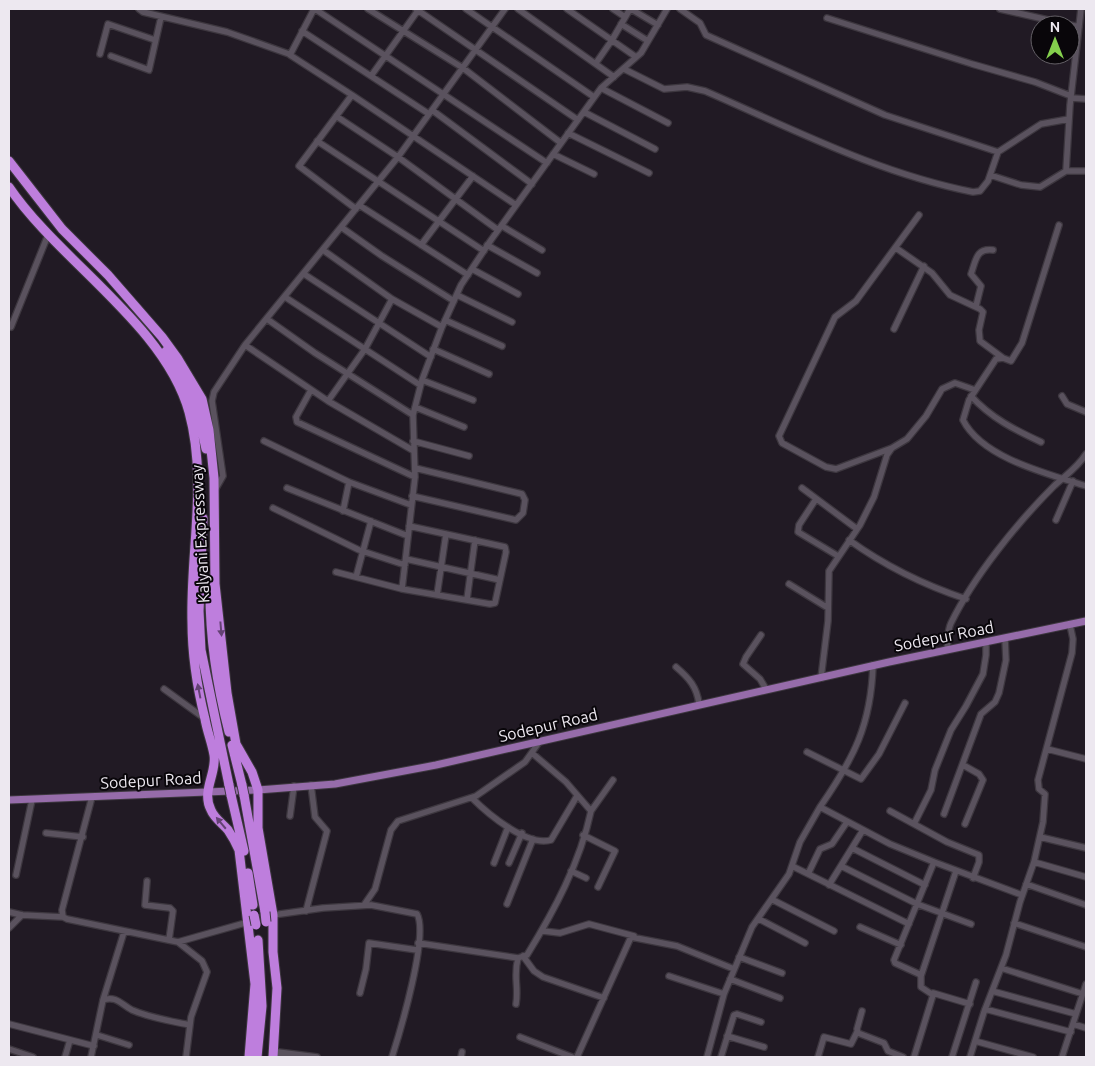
<svg xmlns="http://www.w3.org/2000/svg" width="1095" height="1066" viewBox="0 0 1095 1066" font-family="Ubuntu,sans-serif">
	<style>
		.lines { fill: none; stroke-linecap: round; stroke-linejoin: round }
		.minor-casing { stroke: #3d373f; stroke-width: 8 }
		.major-casing { stroke: #3d373f; stroke-width: 9 }
		.highway-casing { stroke: #3d373f; stroke-width: 11 }
		.minor { stroke: #5a525e; stroke-width: 5.5 }
		.major { stroke: #966caa; stroke-width: 7 }
		.highway { stroke: #be7edd; stroke-width: 9 }
		.highway-bridge-casing { stroke: #3d373f; stroke-width: 11; stroke-linecap: butt }
		.highway-bridge { stroke: #be7edd; stroke-width: 9 }
		.oneway { fill: #644274 }
		.labels { text-anchor: middle; dominant-baseline: central; stroke-width: 4; stroke-linejoin: round; paint-order: stroke }
		.street-label { font-size: 16px; fill: #ede8f0; stroke: #09060a }
	</style>
	<rect width="100%" height="100%" fill="#211a24"/>
	<g class="lines">
		<g class="minor-casing">
			<path id="minor" d="M 139,9 L 143,12 L 227,32 L 289,54
				M 314,9 L 290,55 L 352,95 L 299,166 L 356,209
				M 315,9 L 547,163
				M 368,9 L 463,68 L 561,143
				M 416,9 L 578,120
				M 466,9 L 594,97
				M 518,9 L 614,77
				M 567,9 L 636,57
				M 613,9 L 625,17
				M 631,9 L 658,25
				M 680,9 L 700,23 L 706,35 L 885,115 L 998,152
				M 1000,9 L 1079,27
				M 1081,9 L 1070,105 L 1066,171 L 1086,171
				M 827,18 L 972,64 L 1035,82 L 1071,96
				M 621,24 L 648,41
				M 302,31 L 429,114
				M 100,54 L 108,24 L 155,40
				M 111,56 L 149,70 L 161,17
				M 596,63 L 612,40 L 630,9
				M 624,69 L 664,89 L 687,87 L 705,91 C 793,129 877,173 973,192 L 980,191 L 988,181 L 998,152 L 1041,124 L 1069,119
				M 371,76 L 419,9
				M 601,88 L 668,123
				M 352,95 L 516,205
				M 1072,98 L 1086,99
				M 432,110 L 532,184
				M 584,112 L 655,149
				M 336,116 L 398,157 L 498,230
				M 568,133 L 649,173
				M 317,141 L 484,251
				M 553,154 L 594,174
				M 990,175 L 1021,185 L 1040,187 L 1066,171
				M 359,205 L 468,275
				M 1059,225 L 1022,343 L 1011,361 L 1003,358 L 996,359 L 969,400 L 963,420 C 982,458 1048,474 1086,486
				M 502,226 L 542,250
				M 341,227 L 382,256 L 454,301
				M 421,245 L 473,176
				M 487,245 L 537,273
				M 896,248 L 932,273 L 950,295 L 980,309 L 983,312 L 979,330 L 980,341 L 1003,358
				M 323,250 L 392,299 L 442,327
				M 472,269 L 518,294
				M 304,274 L 431,357
				M 457,295 L 512,322
				M 285,297 L 420,385
				M 976,306 L 981,286 L 971,274 C 976,260 976,248 993,250
				M 267,319 L 315,353 L 413,415
				M 445,320 L 502,346
				M 11,327 L 48,235
				M 894,329 L 924,266
				M 245,345 L 328,401 L 414,451
				M 433,349 L 489,374
				M 422,380 L 473,400
				M 311,390 L 296,417 L 297,422 L 415,477
				M 971,396 C 991,418 1015,430 1041,442
				M 1062,396 L 1067,404 L 1086,412
				M 328,401 L 365,349 L 392,299
				M 415,407 L 464,427
				M 264,441 L 349,482 L 411,505
				M 413,441 L 469,456
				M 892,448 L 836,469 L 826,467 L 782,443 L 779,436 L 835,317 L 856,301 L 919,215
				M 287,488 L 408,536
				M 802,488 L 857,529
				M 215,490 L 223,476 L 212,401 L 214,392 L 245,345 L 398,157 L 505,9
				M 412,496 L 516,520 L 523,513 L 525,500 L 522,494 L 415,468
				M 816,499 L 799,525 L 798,532 L 838,556
				M 273,508 L 359,550 L 405,565
				M 343,511 L 349,482
				M 1056,520 L 1073,481
				M 409,526 L 505,547 L 506,552 L 495,603 L 490,604 L 402,589 L 415,477 L 413,415 L 422,380 L 442,327 L 461,285 L 491,240 L 601,88 L 641,53 L 667,9
				M 849,540 C 885,566 924,585 966,599
				M 406,559 L 500,580
				M 336,572 L 402,589
				M 356,577 L 371,521
				M 789,584 L 828,608
				M 437,595 L 446,534
				M 467,599 L 475,540
				M 761,635 L 746,657 L 743,664 L 760,679 L 766,689
				M 947,650 C 948,642 947,631 951,623 C 974,576 1017,523 1054,486 C 1066,475 1077,468 1086,454
				M 676,667 C 689,678 697,687 699,704
				M 821,678 L 828,621 L 829,571 L 860,525 L 874,497 L 887,455 L 892,448 L 907,439 L 926,416 L 942,389 L 955,383 L 975,390
				M 164,689 L 204,718
				M 1047,749 L 1086,759
				M 807,752 L 861,779 L 879,754 L 905,703
				M 963,765 L 979,774 L 983,780 L 965,824
				M 92,797 L 62,910 L 63,917 L 67,919 L 178,942 L 273,915 L 323,908 L 371,905 L 417,914 C 429,935 400,1032 392,1057
				M 472,798 C 488,814 527,847 551,840 L 577,796
				M 820,807 C 854,758 871,725 873,665
				M 591,811 L 613,780
				M 890,811 L 947,842 L 979,855 L 979,862 L 973,878
				M 944,814 L 981,714 L 995,702 L 999,693 L 1006,660 L 1005,638
				M 290,816 L 294,786
				M 914,824 L 931,790 L 935,770 L 951,730 L 966,706 L 983,674 L 986,655 L 986,642
				M 46,833 L 83,837
				M 583,835 L 615,851 L 598,887
				M 1040,837 L 1086,848
				M 852,848 L 925,885
				M 934,862 L 1022,895
				M 1034,862 L 1086,877
				M 494,863 L 508,827
				M 509,863 L 522,833
				M 792,866 L 909,924
				M 841,866 L 917,904 L 971,924
				M 571,871 L 586,878
				M 808,874 L 820,849 L 832,844 L 847,822
				M 16,875 L 32,800
				M 147,881 L 145,905 L 170,908 L 173,911 L 169,940
				M 1026,884 L 1086,905
				M 829,885 L 863,830
				M 773,900 L 834,931
				M 507,904 L 533,839
				M 364,905 L 375,889 L 391,830 L 398,821 L 476,796 L 525,762 L 540,741
				M 306,911 L 327,831 L 315,817 L 311,785
				M 9,912 L 22,915 L 63,917
				M 759,919 L 805,943
				M 1014,923 L 1086,947
				M 860,927 L 901,945
				M 9,928 L 22,915
				M 543,931 L 560,933 L 589,924 L 634,936
				M 178,942 L 202,961 L 207,972 L 191,1017 L 186,1057
				M 418,943 L 518,958 L 527,955 C 554,911 580,863 591,811 L 566,782 L 532,753
				M 523,956 L 534,971 L 543,977 L 604,998
				M 739,957 L 782,973
				M 1001,968 L 1083,994
				M 669,976 L 724,994
				M 921,976 L 956,871
				M 730,979 L 780,998
				M 992,991 L 1076,1014
				M 360,993 L 366,969 L 369,943 L 417,950
				M 933,993 L 970,1004
				M 103,1000 L 124,932
				M 516,1004 C 519,986 513,977 518,958
				M 985,1009 L 1071,1032
				M 862,1011 L 857,1029 L 858,1033 L 884,1043 L 888,1051 L 903,1057
				M 9,1024 L 94,1046
				M 1073,1024 L 1086,1028
				M 97,1035 L 129,1045
				M 727,1036 L 764,1047
				M 520,1037 L 572,1057
				M 975,1041 L 1033,1057
				M 9,1049 L 33,1057
				M 65,1057 L 70,1040
				M 91,1057 L 103,1000 C 116,995 122,1005 132,1010 C 150,1018 171,1021 190,1025
				M 277,1057 L 278,1052 L 317,1057
				M 461,1057 L 462,1052
				M 577,1057 L 631,937 L 677,946 L 734,969
				M 707,1057 L 724,994 L 752,927 L 789,874 L 800,842 L 820,807 L 890,844 L 934,862 L 894,960 L 895,963 L 919,974 L 921,976 L 921,987 L 933,995 L 914,1057
				M 721,1057 L 734,1015 L 737,1014 L 761,1022
				M 818,1057 L 824,1037 L 851,1044 L 857,1032
				M 952,1057 L 976,982
				M 970,1057 L 984,1012 L 1006,955 L 1020,902 L 1034,862 L 1043,822 L 1045,794 L 1039,789 L 1038,780 L 1072,653 L 1073,639 L 1070,625
				M 1062,1057 L 1086,984"/>
		</g>
		<g class="major-casing">
			<path id="major" d="M 9,800 L 258,790 L 335,784 L 436,765 L 889,662 L 1086,621"/>
		</g>
		<g class="highway-casing">
			<path id="highway" d="M 9,161 L 62,229 L 108,275 L 162,337 L 178,359 L 202,399 L 209,430 L 214,478 L 215,584 L 227,693 L 236,744 L 252,772 L 258,790 L 258,828 L 273,915 L 273,952 L 277,988 L 273,1057
				M 9,187 C 59,261 165,325 189,412 C 208,481 190,551 192,622 C 192,654 197,687 205,719 C 207,731 212,743 214,755 C 217,773 201,791 211,810 C 214,818 223,824 228,830 C 232,836 236,843 239,850 L 255,984 L 249,1057
				M 166,351 L 189,387 L 201,426 L 206,449
				M 203,518 L 199,611 L 201,650 L 229,785
				M 210,582 C 209,634 216,682 229,732
				M 232,745 L 242,785
				M 231,795 L 244,851
				M 244,795 L 265,912
				M 248,873 L 253,905
				M 257,1057 L 262,1006 L 258,940"/>
		</g>
		<use href="#minor" class="minor"/>
		<use href="#major" class="major"/>
		<use href="#highway" class="highway"/>
		<g class="highway-bridge-casing">
			<path id="highway-bridge" d="M 229,785 L 231,795
				M 242,785 L 244,795
				M 265,912 L 266,922
				M 254,915 L 256,925"/>
		</g>
		<use href="#highway-bridge" class="highway-bridge"/>
	</g>
	<defs><path id="oneway-solid" d="M-6-.8H1V-3.2L6.5 0L1 3.2V.8H-6Z" transform="scale(1.25)"/></defs>
	<g class="oneway">
		<use href="#oneway-solid" transform="translate(221 629) rotate(85)"/>
		<use href="#oneway-solid" transform="translate(199 691) rotate(-101)"/>
		<use href="#oneway-solid" transform="translate(221 823) rotate(-130)"/>
	</g>
	<g class="labels">
		<g class="street-label">
			<text transform="translate(200 534) rotate(-93)">Kalyani Expressway</text>
			<text transform="translate(944 636) rotate(-11)">Sodepur Road</text>
			<text transform="translate(548 725) rotate(-13)">Sodepur Road</text>
			<text transform="translate(151 780) rotate(-3)">Sodepur Road</text>
		</g>
	</g>
	<rect width="1095" height="1066" fill="none" stroke="#ede8f0" stroke-width="20"/>
	<g transform="translate(1055 40)"><circle r="24" fill="#09060a" stroke="#646066"/>
	<path d="M0-4L9 19L0 12L-9 19Z" fill="#84cf4d"/>
	<text y="-8" font-size="14" font-weight="bold" text-anchor="middle" fill="#ede8f0">N</text>
	</g>
</svg>
